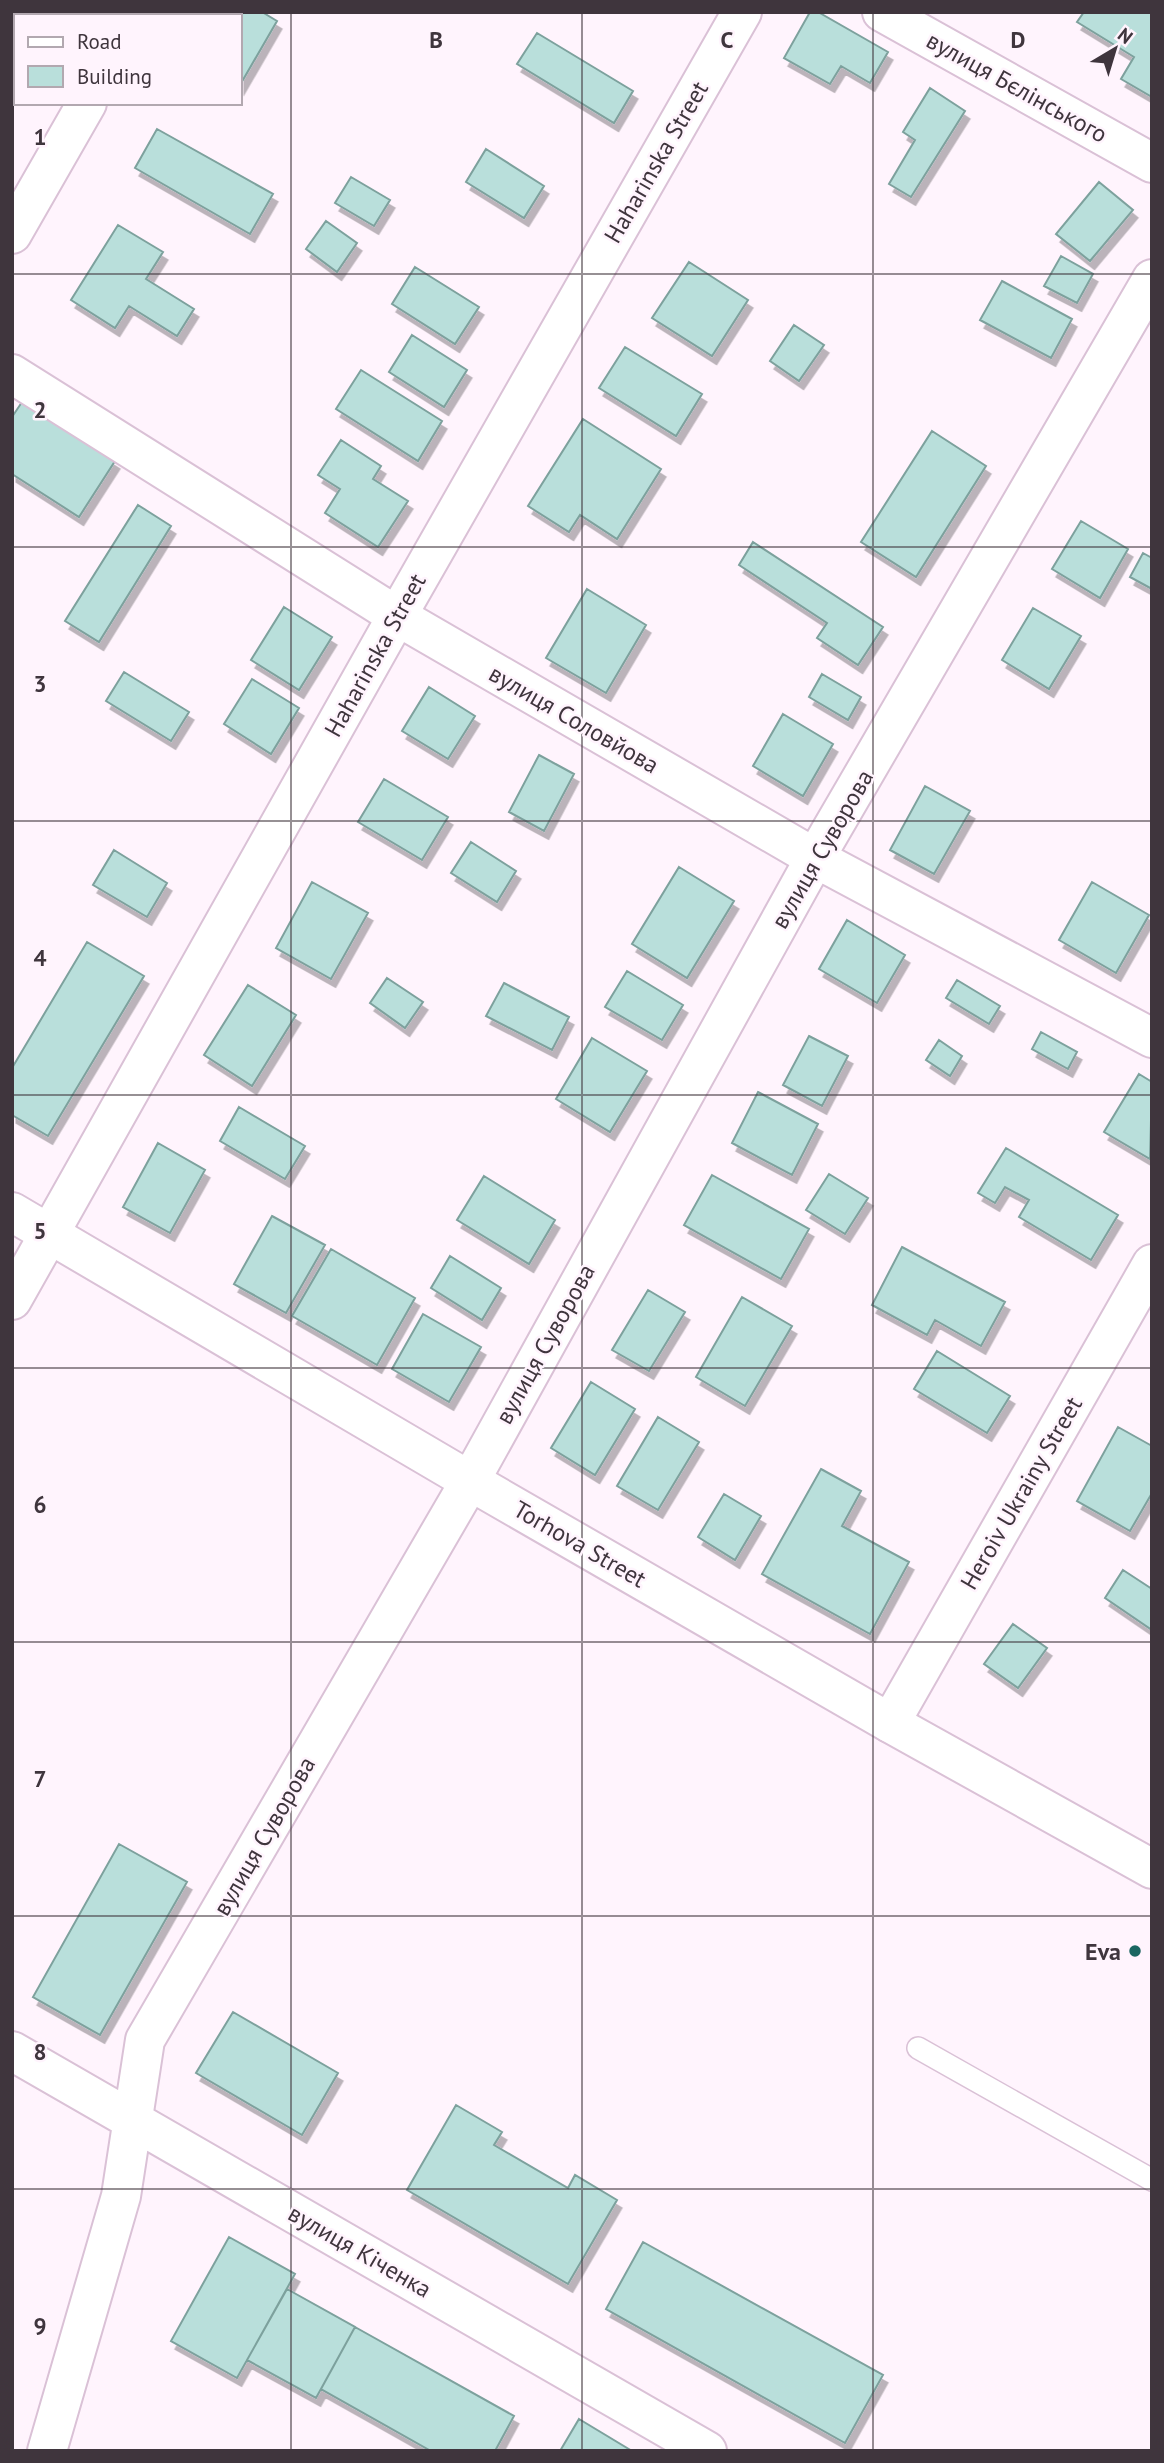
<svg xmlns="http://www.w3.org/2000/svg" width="1164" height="2463" viewBox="0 0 1164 2463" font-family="'PT Sans',sans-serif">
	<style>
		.building { fill: #b9dfdb; stroke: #7da19d; stroke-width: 2; filter: url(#shadow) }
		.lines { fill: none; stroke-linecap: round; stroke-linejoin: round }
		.lane-casing { stroke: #dac1d6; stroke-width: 24 }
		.street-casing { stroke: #dac1d6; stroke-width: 42 }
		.secondary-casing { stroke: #dac1d6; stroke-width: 42 }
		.lane { stroke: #fff; stroke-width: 21 }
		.street { stroke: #fff; stroke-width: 38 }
		.secondary { stroke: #fff; stroke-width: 38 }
		.grid { fill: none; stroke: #3f353d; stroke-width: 2; stroke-opacity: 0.55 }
		.poi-dot { fill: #1a6661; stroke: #fff4fd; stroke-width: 2.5 }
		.labels { text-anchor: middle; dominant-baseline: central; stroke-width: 5; stroke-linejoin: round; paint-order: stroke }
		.street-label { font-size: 24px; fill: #3f353d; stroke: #fff4fd }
		.poi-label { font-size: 24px; font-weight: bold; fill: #3f353d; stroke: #fff4fd; text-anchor: end }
		.grid-label { font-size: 23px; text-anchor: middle; font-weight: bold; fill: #3f353d; stroke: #fff4fd; stroke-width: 5; stroke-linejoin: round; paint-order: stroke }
	</style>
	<defs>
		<filter id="shadow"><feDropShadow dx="4.5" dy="8" stdDeviation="0" flood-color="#0004"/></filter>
	</defs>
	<rect width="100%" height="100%" fill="#fff4fd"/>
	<path class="building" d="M 12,12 L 61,12 L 59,16 L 16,16 L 16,50 L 12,48 Z
		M 223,12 L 262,12 L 277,21 L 240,85 L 240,16 L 221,16 Z
		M 810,12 L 818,12 L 888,52 L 870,83 L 841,66 L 830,84 L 784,58 Z
		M 1084,12 L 1152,12 L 1152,97 L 1121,79 L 1134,57 L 1077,22 Z
		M 537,33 L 633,91 L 614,123 L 517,64 Z
		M 930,88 L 965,111 L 911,197 L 889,184 L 915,140 L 903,132 Z
		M 157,129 L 273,194 L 250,234 L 135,168 Z
		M 486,149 L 544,186 L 524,218 L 466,182 Z
		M 351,177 L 390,200 L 374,226 L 335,203 Z
		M 1099,182 L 1133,210 L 1090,261 L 1056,234 Z
		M 326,221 L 357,243 L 337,272 L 306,249 Z
		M 118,225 L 163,252 L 146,279 L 194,309 L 177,336 L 129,306 L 115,328 L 71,300 Z
		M 1061,256 L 1093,274 L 1077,303 L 1044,286 Z
		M 689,262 L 748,300 L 712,356 L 652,318 Z
		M 415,267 L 479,307 L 455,344 L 392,304 Z
		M 1002,281 L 1072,319 L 1051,358 L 980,320 Z
		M 794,325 L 824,345 L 799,381 L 770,361 Z
		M 412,335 L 467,370 L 444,407 L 389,372 Z
		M 625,347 L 702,394 L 676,436 L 599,388 Z
		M 361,370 L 442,421 L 418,461 L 336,409 Z
		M 22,402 L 115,461 L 79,517 L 12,474 L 12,417 Z
		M 583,419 L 661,469 L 617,539 L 580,515 L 569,532 L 528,506 Z
		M 932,431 L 986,466 L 916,577 L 861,542 Z
		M 341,440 L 381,466 L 373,479 L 408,501 L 378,547 L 325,513 L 340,489 L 318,475 Z
		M 138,505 L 171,526 L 99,642 L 65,621 Z
		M 1081,521 L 1128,549 L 1100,598 L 1052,569 Z
		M 753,542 L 883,627 L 858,665 L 817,638 L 827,623 L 739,565 Z
		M 1143,553 L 1152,558 L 1152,589 L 1130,577 Z
		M 587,589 L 646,625 L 606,693 L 546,658 Z
		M 284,607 L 332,637 L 299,690 L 251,660 Z
		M 1033,608 L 1081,636 L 1049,689 L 1002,660 Z
		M 124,672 L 189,712 L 171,741 L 106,701 Z
		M 822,674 L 861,697 L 848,720 L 809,697 Z
		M 252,679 L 299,708 L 271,754 L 224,724 Z
		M 429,687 L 475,716 L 448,759 L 402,731 Z
		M 783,714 L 833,744 L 803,796 L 753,766 Z
		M 539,755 L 574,774 L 544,831 L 509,812 Z
		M 384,779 L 448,817 L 422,860 L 358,822 Z
		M 925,786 L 970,811 L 934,874 L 890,850 Z
		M 471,842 L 516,871 L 497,902 L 451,873 Z
		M 114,850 L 167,883 L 147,917 L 93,885 Z
		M 679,867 L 734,901 L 687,978 L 632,944 Z
		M 312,882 L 368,913 L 331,979 L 276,948 Z
		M 1092,882 L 1149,915 L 1116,973 L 1059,940 Z
		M 847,920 L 905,955 L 877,1003 L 819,969 Z
		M 87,942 L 144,976 L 48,1136 L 12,1115 L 12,1068 Z
		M 627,971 L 683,1005 L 662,1040 L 605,1007 Z
		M 387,978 L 423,1002 L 405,1028 L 370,1003 Z
		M 957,980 L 1000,1006 L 989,1024 L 946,998 Z
		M 504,983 L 569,1017 L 552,1050 L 486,1016 Z
		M 248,985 L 296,1015 L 252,1086 L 204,1055 Z
		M 1041,1032 L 1077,1052 L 1068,1069 L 1032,1049 Z
		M 809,1036 L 848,1056 L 822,1106 L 783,1085 Z
		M 592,1038 L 647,1071 L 610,1132 L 556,1099 Z
		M 939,1040 L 962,1056 L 950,1076 L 926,1060 Z
		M 1139,1074 L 1152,1082 L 1150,1159 L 1104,1132 Z
		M 758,1092 L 818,1124 L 792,1175 L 732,1143 Z
		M 239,1107 L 305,1146 L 285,1179 L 220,1141 Z
		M 158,1143 L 205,1170 L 170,1233 L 123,1207 Z
		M 1006,1148 L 1118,1215 L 1091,1260 L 1019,1217 L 1029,1200 L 1005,1187 L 995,1203 L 978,1193 Z
		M 829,1174 L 868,1198 L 845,1234 L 806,1210 Z
		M 712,1175 L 809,1229 L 781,1279 L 684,1225 Z
		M 484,1176 L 555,1220 L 529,1264 L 457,1220 Z
		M 272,1216 L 325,1245 L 286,1313 L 234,1284 Z
		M 902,1247 L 1005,1302 L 981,1346 L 935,1320 L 927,1335 L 872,1305 Z
		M 331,1249 L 415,1298 L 377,1365 L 292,1316 Z
		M 450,1256 L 501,1288 L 482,1320 L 431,1288 Z
		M 648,1290 L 685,1312 L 649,1371 L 612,1350 Z
		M 742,1297 L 792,1326 L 745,1406 L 696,1377 Z
		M 423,1314 L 481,1347 L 449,1402 L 392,1369 Z
		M 937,1351 L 1010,1396 L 987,1433 L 914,1389 Z
		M 591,1382 L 635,1409 L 595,1475 L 551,1448 Z
		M 658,1417 L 699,1442 L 658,1510 L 617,1486 Z
		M 1118,1427 L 1152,1446 L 1152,1493 L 1130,1531 L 1077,1501 Z
		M 821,1469 L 861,1491 L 842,1526 L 909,1562 L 870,1634 L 762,1574 Z
		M 724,1494 L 761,1516 L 735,1560 L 698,1537 Z
		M 1123,1570 L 1152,1589 L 1152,1630 L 1105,1598 Z
		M 1013,1624 L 1047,1648 L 1018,1688 L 984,1664 Z
		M 119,1844 L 187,1882 L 100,2035 L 33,1997 Z
		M 233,2012 L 338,2073 L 302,2135 L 196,2073 Z
		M 456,2105 L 502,2132 L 494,2145 L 568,2188 L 575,2175 L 617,2200 L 568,2284 L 407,2190 Z
		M 229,2237 L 295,2274 L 237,2378 L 171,2341 Z
		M 643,2242 L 883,2375 L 845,2443 L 606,2309 Z
		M 287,2289 L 355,2327 L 316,2398 L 247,2360 Z
		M 355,2327 L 514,2416 L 495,2451 L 431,2451 L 321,2389 Z
		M 579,2419 L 632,2451 L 560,2451 Z"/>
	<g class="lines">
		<g class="lane-casing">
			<path id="lane" d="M 918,2048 L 1152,2180"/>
		</g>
		<g class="street-casing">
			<path id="street" d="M 882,12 L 1152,163
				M 12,374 L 397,616 L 815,858 L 1152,1038
				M 12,1300 L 397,616 L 742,12
				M 890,1723 L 1152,1264
				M 12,2051 L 707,2451
				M 47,2451 L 121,2196 L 145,2040 L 470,1481 L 815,858 L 1152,279"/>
		</g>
		<g class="secondary-casing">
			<path id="secondary" d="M 137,16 L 139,12
				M 12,234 L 87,103
				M 12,1212 L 470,1481 L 890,1723 L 1152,1869"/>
		</g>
		<use href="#lane" class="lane"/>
		<use href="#street" class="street"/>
		<use href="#secondary" class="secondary"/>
	</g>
	<path class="grid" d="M 291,12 L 291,2451M 582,12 L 582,2451M 873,12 L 873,2451M 12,274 L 1152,274M 12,547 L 1152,547M 12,821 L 1152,821M 12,1095 L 1152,1095M 12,1368 L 1152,1368M 12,1642 L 1152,1642M 12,1916 L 1152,1916M 12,2189 L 1152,2189"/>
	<circle class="poi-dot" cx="1135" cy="1951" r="7"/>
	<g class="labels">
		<g class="street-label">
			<text transform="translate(1017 87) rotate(29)">вулиця Бєлінського</text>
			<text transform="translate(656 162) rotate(-60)">Haharinska Street</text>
			<text transform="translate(375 655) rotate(-61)">Haharinska Street</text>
			<text transform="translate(574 719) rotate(30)">вулиця Соловйова</text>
			<text transform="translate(822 849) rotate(-60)">вулиця Суворова</text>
			<text transform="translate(545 1344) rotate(-61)">вулиця Суворова</text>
			<text transform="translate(1021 1493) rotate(-60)">Heroiv Ukrainy Street</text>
			<text transform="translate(580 1544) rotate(30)">Torhova Street</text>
			<text transform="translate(264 1836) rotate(-60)">вулиця Суворова</text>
			<text transform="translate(360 2251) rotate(30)">вулиця Кіченка</text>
		</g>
		<g class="poi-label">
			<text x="1121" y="1951">Eva</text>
		</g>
	</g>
	<g class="grid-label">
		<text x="436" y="48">B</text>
		<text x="727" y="48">C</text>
		<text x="1018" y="48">D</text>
		<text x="40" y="145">1</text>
		<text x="40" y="418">2</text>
		<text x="40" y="692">3</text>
		<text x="40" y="966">4</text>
		<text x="40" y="1239">5</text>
		<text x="40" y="1513">6</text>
		<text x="40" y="1787">7</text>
		<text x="40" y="2060">8</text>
		<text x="40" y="2334">9</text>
	</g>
	<rect width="1164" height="2463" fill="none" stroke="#3f353d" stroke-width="28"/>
	<rect x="14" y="14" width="228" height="91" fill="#fff4fd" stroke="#b2a8b0" stroke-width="2"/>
	<rect x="28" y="37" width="35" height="10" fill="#ffffff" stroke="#b2a8b0" stroke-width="2"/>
	<text x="77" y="49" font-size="21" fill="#3f353d">Road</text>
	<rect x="28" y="66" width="35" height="21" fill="#b9dfdb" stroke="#b2a8b0" stroke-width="2"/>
	<text x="77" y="84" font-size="21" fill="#3f353d">Building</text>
	<g transform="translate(1115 49) rotate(38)" stroke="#fff4fd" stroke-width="5" paint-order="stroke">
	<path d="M0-5L12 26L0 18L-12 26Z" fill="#3f353d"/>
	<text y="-10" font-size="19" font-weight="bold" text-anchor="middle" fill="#3f353d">N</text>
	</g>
</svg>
